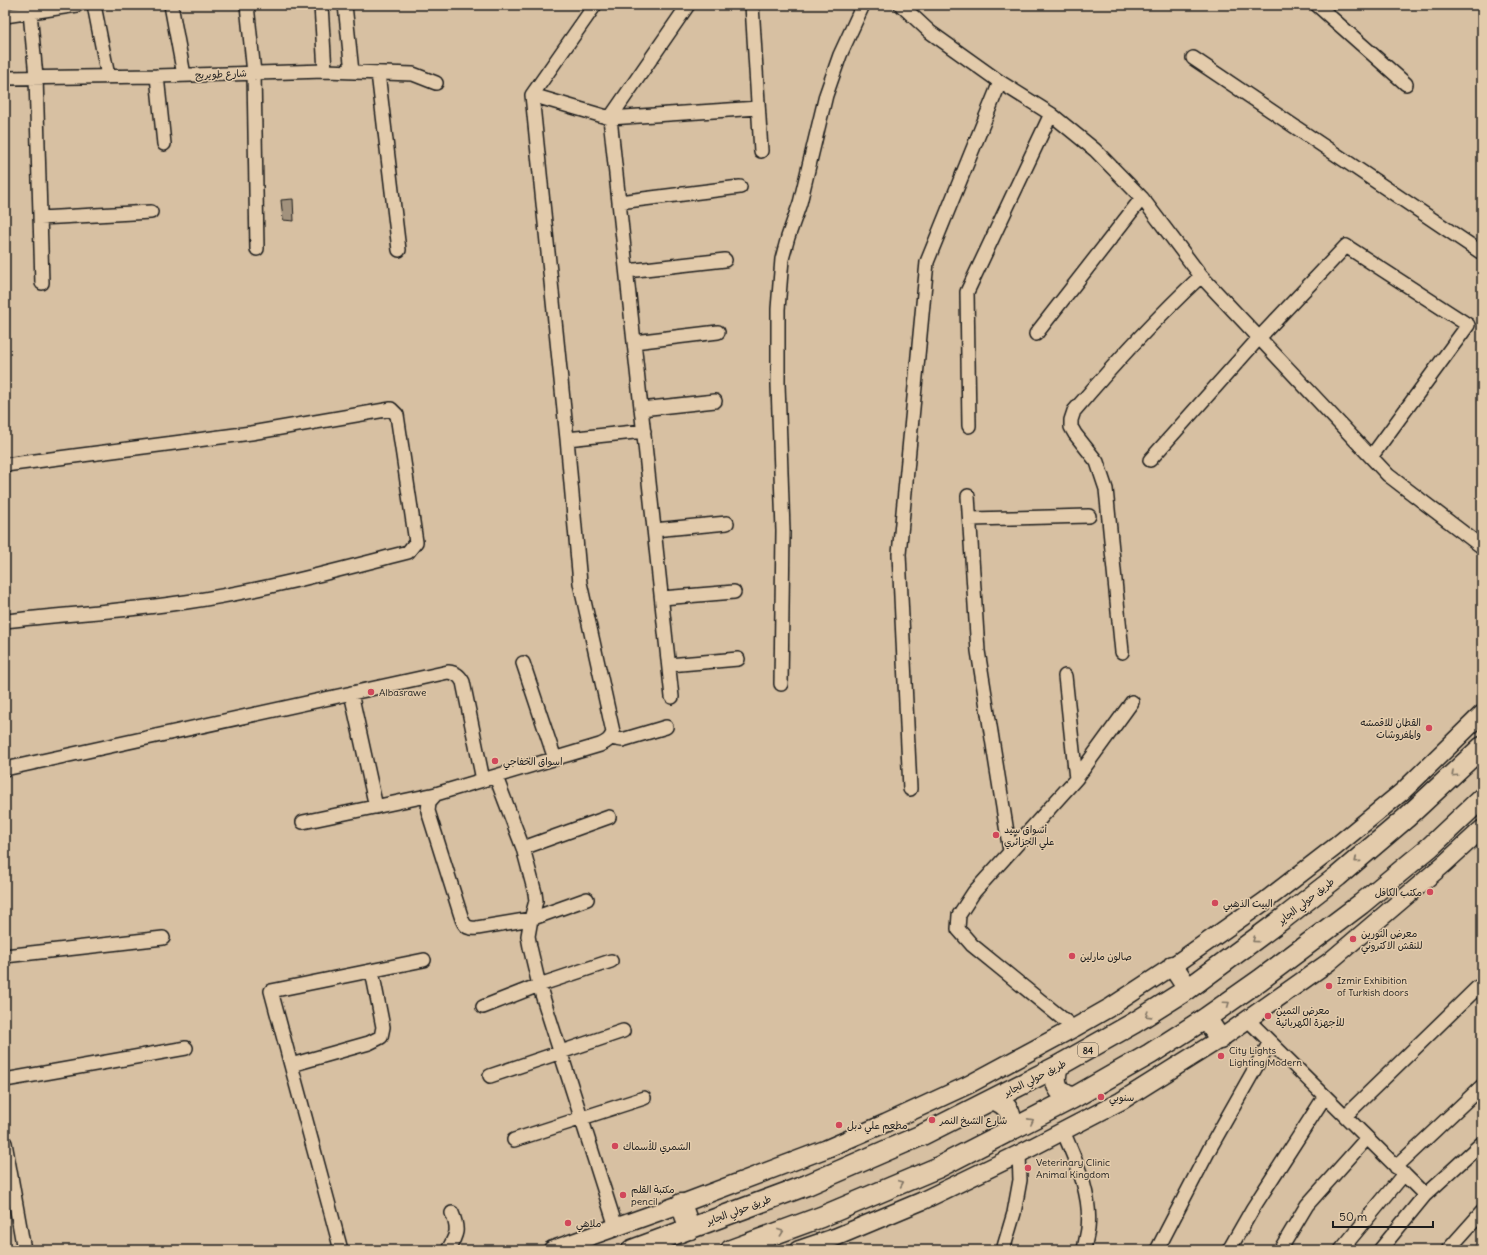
<svg xmlns="http://www.w3.org/2000/svg" width="1487" height="1255" viewBox="0 0 1487 1255" font-family="Delius,'Playpen Sans Arabic',sans-serif">
	<style>
		.building { fill: #a2927d; stroke: #1c1c1c }
		.lines { fill: none; stroke-linecap: round; stroke-linejoin: round }
		.minor-casing { stroke: #1c1c1c; stroke-width: 16 }
		.major-casing { stroke: #1c1c1c; stroke-width: 20 }
		.highway-casing { stroke: #1c1c1c; stroke-width: 23 }
		.minor { stroke: #e3cbab; stroke-width: 13 }
		.major { stroke: #e3cbab; stroke-width: 17 }
		.highway { stroke: #e3cbab; stroke-width: 20 }
		.oneway { stroke: #807464 }
		.poi-dot { fill: #d1495b; stroke: #e3cbab; stroke-width: 1.5 }
		.labels { text-anchor: middle; dominant-baseline: central; stroke-width: 3; stroke-linejoin: round; paint-order: stroke }
		.shield { fill: #e3cbab; stroke: #585047; stroke-width: 1 }
		.shield-label { font-size: 9px; font-weight: bold; fill: #1c1c1c }
		.street-label { font-size: 10px; fill: #1c1c1c; stroke: #e3cbab }
		.poi-label { font-size: 10px; fill: #1c1c1c; stroke: #e3cbab; text-anchor: start }
	</style>
	<rect width="100%" height="100%" fill="#d7c0a2"/>
	<filter id="ink" filterUnits="userSpaceOnUse"><feTurbulence type="fractalNoise" baseFrequency=".025" numOctaves="2"/><feDisplacementMap in="SourceGraphic" scale="8" xChannelSelector="R" yChannelSelector="G"/><feConvolveMatrix kernelMatrix="1 2 1 2 8 2 1 2 1" color-interpolation-filters="sRGB"/></filter>
	<g filter="url(#ink)">
		<path class="building" d="M 293,199 L 294,221 L 283,220 L 281,200 Z"/>
		<g class="lines">
			<g class="minor-casing">
				<path id="minor" d="M 94,5 L 108,76
					M 171,5 L 184,75
					M 247,5 L 254,73 L 257,249
					M 321,5 L 325,71
					M 345,5 L 352,72
					M 752,5 L 761,151
					M 901,5 L 930,32 L 1000,82 L 1051,114 L 1095,150 L 1142,198 L 1201,276 L 1388,475 L 1482,547
					M 1317,5 L 1406,84
					M 30,12 L 36,77 L 42,283
					M 5,16 L 77,5
					M 1193,58 L 1482,253
					M 378,73 L 399,250
					M 157,76 L 164,144
					M 5,78 L 157,76 L 325,71 L 413,74 L 436,83
					M 532,95 L 610,118 L 758,108
					M 619,202 L 740,187
					M 40,218 L 151,212
					M 627,271 L 725,260
					M 1036,334 L 1142,198
					M 634,342 L 718,332
					M 641,409 L 715,401
					M 969,426 L 967,292 L 1051,114
					M 567,439 L 644,431
					M 1150,460 L 1259,338 L 1346,246 L 1468,325 L 1371,457
					M 5,465 L 251,433 L 391,409 L 397,415 L 416,542 L 408,552 C 334,571 261,591 186,602 C 126,611 65,614 5,621
					M 968,496 L 978,651 L 1010,851
					M 970,519 L 1089,516
					M 654,530 L 727,523
					M 662,598 L 734,592
					M 1122,652 L 1106,489 L 1097,462 L 1075,434 L 1071,427 L 1071,420 L 1074,411 C 1114,364 1156,318 1201,276
					M 523,663 L 555,759
					M 669,665 L 738,659
					M 1065,676 L 1076,779
					M 781,684 L 783,531 L 778,384 L 778,309 L 782,259 L 788,237 L 800,203 L 826,95 L 840,55 L 863,5
					M 351,693 L 376,807
					M 672,697 L 610,118 L 688,5
					M 611,738 L 622,740 L 666,727
					M 5,769 L 448,672 C 456,673 459,675 463,682 L 483,780
					M 496,777 L 523,848 L 535,893 L 536,901 L 531,919 L 528,936 L 530,947 L 539,985 L 616,1227
					M 910,789 L 899,554 L 927,262 L 1000,82
					M 303,822 L 436,794
					M 523,848 L 609,817
					M 587,899 L 531,919 L 477,928 C 467,929 464,926 461,916 L 428,811 L 429,802 L 436,794 L 600,745 C 607,742 611,739 613,732 L 580,583 L 567,439 L 532,95 L 595,5
					M 5,956 L 163,938
					M 483,1007 L 539,985 L 611,961
					M 1248,1020 L 1425,1195
					M 1074,1028 L 972,945 L 958,929 L 959,915 L 974,892 L 1076,779 L 1132,702
					M 291,1065 L 369,1043 L 381,1037 L 383,1027 L 372,971
					M 490,1076 L 623,1031
					M 5,1080 L 186,1048
					M 1345,1116 L 1478,987
					M 1063,1131 C 1076,1162 1092,1194 1088,1229 C 1087,1236 1085,1243 1084,1250
					M 514,1140 L 644,1098
					M 5,1143 L 24,1250
					M 1396,1167 L 1482,1086
					M 341,1250 L 271,991 L 424,960
					M 448,1250 C 457,1234 459,1230 452,1213
					M 1003,1250 L 1014,1213 L 1020,1180 L 1019,1154
					M 1157,1250 L 1210,1148 L 1270,1042
					M 1229,1250 L 1253,1208 L 1325,1096
					M 1280,1250 L 1307,1205 L 1367,1138
					M 1341,1250 L 1404,1174
					M 1380,1250 L 1425,1195 L 1482,1143
					M 1448,1250 L 1482,1212"/>
			</g>
			<g class="major-casing">
				<path id="major" d="M 552,1250 L 681,1204 L 826,1149 L 886,1123 L 968,1085 L 1074,1028 L 1109,1008 L 1173,966 L 1265,901 L 1335,847 L 1403,791 L 1482,714
					M 798,1250 L 836,1237 L 922,1201 L 1019,1154 L 1121,1101 L 1220,1039 L 1329,962 L 1444,864 L 1482,829"/>
			</g>
			<g class="highway-casing">
				<path id="highway" d="M 1173,966 L 1188,989
					M 1206,1018 L 1220,1039
					M 1058,1066 C 1053,1083 1056,1092 1073,1098
					M 993,1099 C 1010,1106 1014,1115 1008,1132
					M 681,1204 L 690,1229
					M 632,1250 L 807,1185 L 922,1135 L 1058,1066 L 1134,1023 L 1188,989 L 1284,918 L 1338,876 L 1406,818 L 1482,747
					M 731,1250 L 821,1217 L 937,1168 L 1073,1098 L 1150,1054 L 1206,1018 L 1260,980 L 1361,904 L 1430,847 L 1482,798"/>
			</g>
			<use href="#minor" class="minor"/>
			<use href="#major" class="major"/>
			<use href="#highway" class="highway"/>
		</g>
		<defs><path id="oneway-chevron" d="M-2-3.5L2.5 0L-2 3.5" fill="none" stroke-width="1.6" stroke-linecap="round" stroke-linejoin="round"/></defs>
		<g class="oneway">
			<use href="#oneway-chevron" transform="translate(1454 774) rotate(137)"/>
			<use href="#oneway-chevron" transform="translate(1357 860) rotate(140)"/>
			<use href="#oneway-chevron" transform="translate(1255 940) rotate(143)"/>
			<use href="#oneway-chevron" transform="translate(1227 1004) rotate(-35)"/>
			<use href="#oneway-chevron" transform="translate(1148 1015) rotate(148)"/>
			<use href="#oneway-chevron" transform="translate(1031 1121) rotate(-28)"/>
			<use href="#oneway-chevron" transform="translate(901 1183) rotate(-23)"/>
			<use href="#oneway-chevron" transform="translate(781 1232) rotate(-20)"/>
		</g>
	</g>
	<g class="poi-dot">
		<circle cx="371" cy="692" r="4"/>
		<circle cx="1429" cy="728" r="4"/>
		<circle cx="495" cy="761" r="4"/>
		<circle cx="996" cy="835" r="4"/>
		<circle cx="1430" cy="892" r="4"/>
		<circle cx="1215" cy="903" r="4"/>
		<circle cx="1353" cy="939" r="4"/>
		<circle cx="1072" cy="956" r="4"/>
		<circle cx="1329" cy="986" r="4"/>
		<circle cx="1268" cy="1016" r="4"/>
		<circle cx="1221" cy="1056" r="4"/>
		<circle cx="1101" cy="1097" r="4"/>
		<circle cx="932" cy="1120" r="4"/>
		<circle cx="839" cy="1125" r="4"/>
		<circle cx="615" cy="1146" r="4"/>
		<circle cx="1028" cy="1168" r="4"/>
		<circle cx="623" cy="1195" r="4"/>
		<circle cx="568" cy="1223" r="4"/>
	</g>
	<g class="labels">
		<rect class="shield" x="1078" y="1043" width="20" height="14" rx="3"/>
		<g class="shield-label">
			<text x="1088" y="1050">84</text>
		</g>
		<g class="street-label">
			<text transform="translate(221 74) rotate(-2)">شارع طويريج</text>
			<text transform="translate(1306 901) rotate(-38)">طريق حولي الجاير</text>
			<text transform="translate(1035 1078) rotate(-27)">طريق حولي الجاير</text>
			<text transform="translate(739 1210) rotate(-20)">طريق حولي الجاير</text>
		</g>
		<g class="poi-label">
			<text x="379" y="692">Albasrawe</text>
			<text x="1421" y="722" text-anchor="end">القطان للاقمشه<tspan x="1421" dy="12">والمفروشات</tspan></text>
			<text x="503" y="761">اسواق الخفاجي</text>
			<text x="1004" y="829">أسواق سيد<tspan x="1004" dy="12">علي الجزائري</tspan></text>
			<text x="1422" y="892" text-anchor="end">مكتب الكافل</text>
			<text x="1223" y="903">البيت الذهبي</text>
			<text x="1361" y="933">معرض النورين<tspan x="1361" dy="12">للنقش الاكتروني</tspan></text>
			<text x="1080" y="956">صالون مارلين</text>
			<text x="1337" y="980">Izmir Exhibition<tspan x="1337" dy="12">of Turkish doors</tspan></text>
			<text x="1276" y="1010">معرض الثمين<tspan x="1276" dy="12">للأجهزة الكهربائية</tspan></text>
			<text x="1229" y="1050">City Lights<tspan x="1229" dy="12">Lighting Modern</tspan></text>
			<text x="1109" y="1097">سنوبي</text>
			<text x="940" y="1120">شارع الشيخ النمر</text>
			<text x="847" y="1125">مطعم علي دبل</text>
			<text x="623" y="1146">الشمري للأسماك</text>
			<text x="1036" y="1162">Veterinary Clinic<tspan x="1036" dy="12">Animal Kingdom</tspan></text>
			<text x="631" y="1189">مكتبة القلم<tspan x="631" dy="12">pencil</tspan></text>
			<text x="576" y="1223">ملاهي</text>
		</g>
	</g>
	<rect width="1487" height="1255" fill="none" stroke="#e3cbab" stroke-width="20"/>
	<rect x="10" y="10" width="1467" height="1235" fill="none" stroke="#1c1c1c" stroke-width="1.5" filter="url(#ink)"/>
	<path d="M1333 1221v6h100v-6" fill="none" stroke="#1c1c1c" stroke-width="2"/>
	<text x="1339" y="1221" font-size="12" fill="#1c1c1c" stroke="#e3cbab" stroke-width="3" paint-order="stroke">50 m</text>
</svg>
